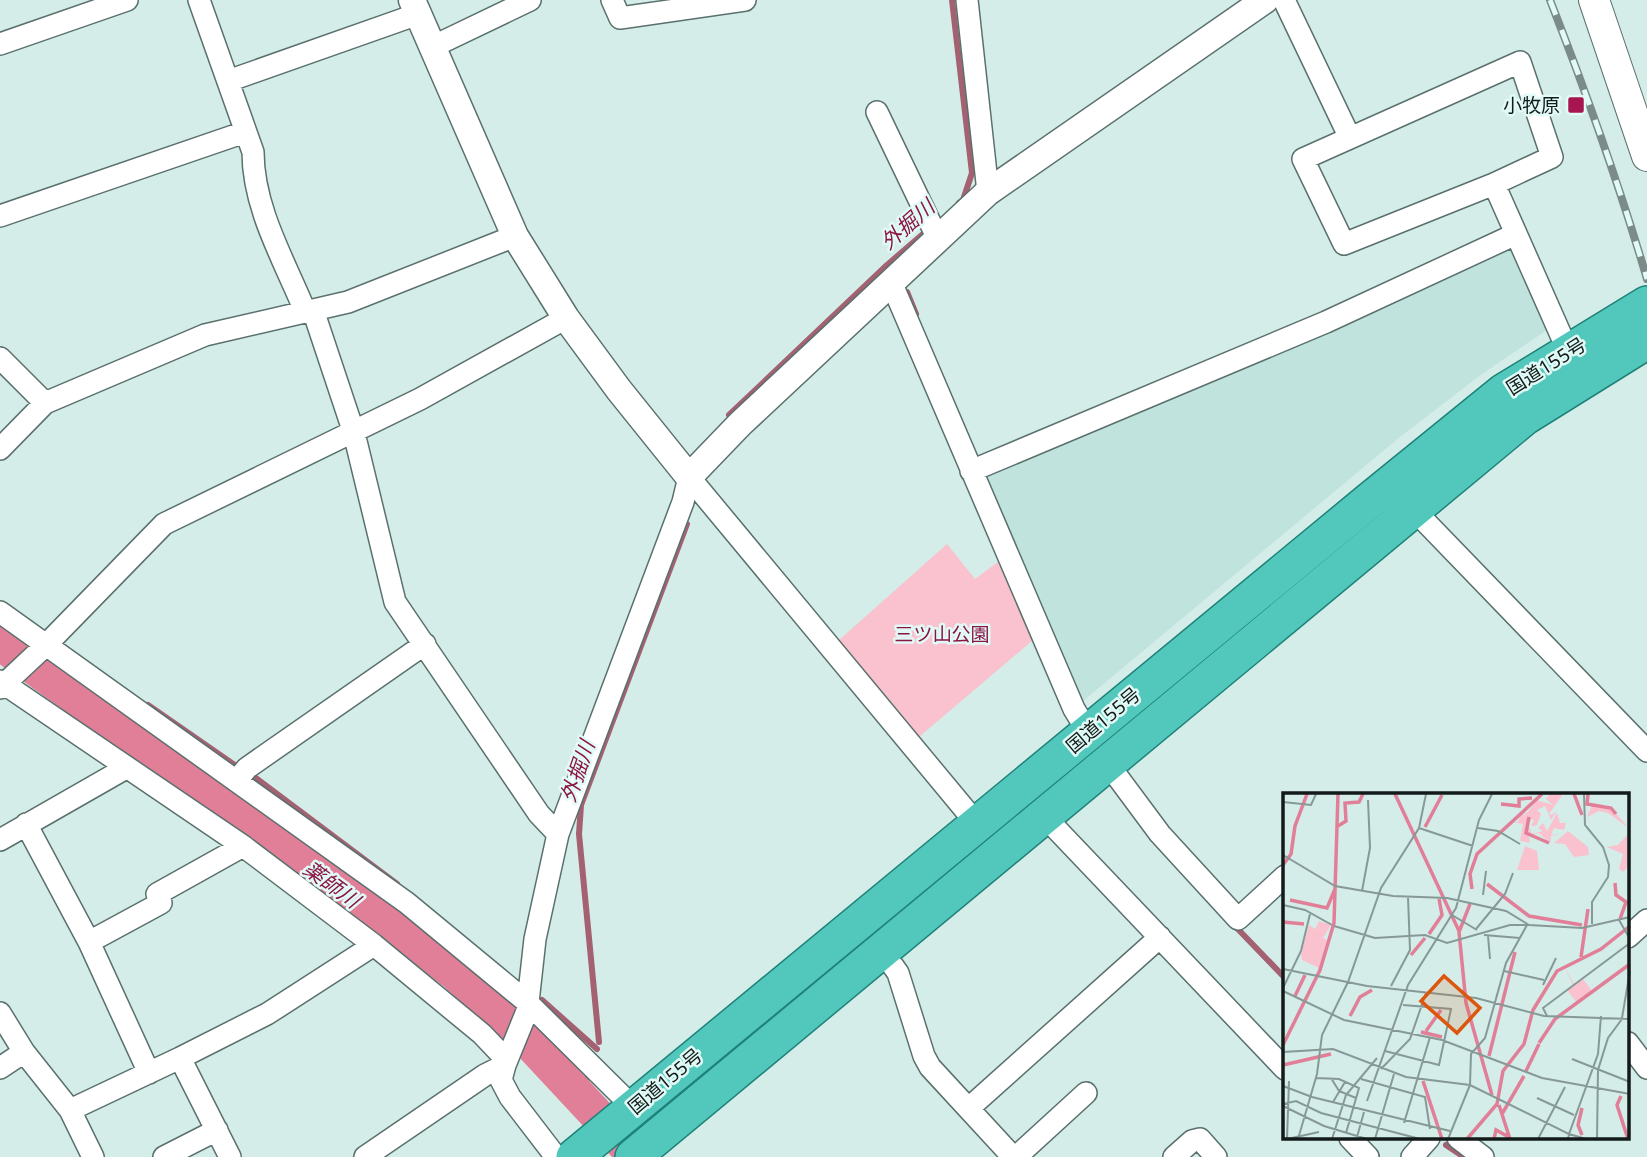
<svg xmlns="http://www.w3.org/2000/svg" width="1647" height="1157" viewBox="0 0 1647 1157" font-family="'Noto Sans','Noto Sans JP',sans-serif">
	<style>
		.built { fill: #c1e3dd }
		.green { fill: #f9c2ce }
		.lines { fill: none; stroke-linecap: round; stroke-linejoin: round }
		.stream { stroke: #a36172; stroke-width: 6 }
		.river { stroke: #e17f98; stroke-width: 35 }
		.minor-casing { stroke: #5a706d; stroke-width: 24 }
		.tertiary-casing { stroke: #5a706d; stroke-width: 29 }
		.secondary-casing { stroke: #5a706d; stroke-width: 32 }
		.trunk-casing { stroke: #1f8279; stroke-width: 38 }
		.minor { stroke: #fff; stroke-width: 21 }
		.tertiary { stroke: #fff; stroke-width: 26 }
		.secondary { stroke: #fff; stroke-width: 30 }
		.trunk { stroke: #52c8bc; stroke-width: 35 }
		.rail-casing { stroke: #7a8b88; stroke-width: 8 }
		.rail { stroke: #e1faf6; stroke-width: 5; stroke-dasharray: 16; stroke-linecap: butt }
		.poi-dot { fill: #a71651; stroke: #e1faf6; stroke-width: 2.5 }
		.labels { text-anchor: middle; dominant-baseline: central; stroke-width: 5; stroke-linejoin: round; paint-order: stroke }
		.poi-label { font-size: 19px; fill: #121b19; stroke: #e1faf6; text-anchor: end }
		.street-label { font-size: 19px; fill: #121b19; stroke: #e1faf6 }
		.park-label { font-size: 19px; fill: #8b1443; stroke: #e1faf6 }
		.water-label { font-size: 21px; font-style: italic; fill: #8c1544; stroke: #e1faf6 }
		.inset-river { fill: none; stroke: #e17f98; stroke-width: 3.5 }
		.inset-road { fill: none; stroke: #869996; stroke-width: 2 }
		.view { fill: #dd560d; fill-opacity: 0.15; stroke: #dd560d; stroke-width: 3.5 }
		.inset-edge { fill: none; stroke: #121b19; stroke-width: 3.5 }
	</style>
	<rect width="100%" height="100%" fill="#d4ede9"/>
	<path class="built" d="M 1508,241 L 1547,330 L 1482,374 L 1400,437 L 1077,706 L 977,474 Z"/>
	<path class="green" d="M 947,544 L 975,579 L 999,561 L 1033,640 L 919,737 L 839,640 Z"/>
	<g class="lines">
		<path class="stream" d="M 952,0 L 972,173 L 963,200 L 959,203
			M 907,292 L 916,314
			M 729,415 L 887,265 L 930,228
			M 148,705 L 239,768
			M 253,776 L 397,884
			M 1233,924 L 1285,978
			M 542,1000 L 597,1049
			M 599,1042 L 579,834 L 581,805 L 687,524
			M 579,1094 L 586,1079
			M 1446,1145 L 1464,1157"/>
		<path class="river" d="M 0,643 L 377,914 L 455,973 L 529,1042 L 636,1157"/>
		<g class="minor-casing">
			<path id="minor" d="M 199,0 L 253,152 C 253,208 284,260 305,311
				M 612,0 L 620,18 L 745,0
				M 967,0 L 988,192
				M 1284,0 L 1350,138
				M 0,44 L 127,0
				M 432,47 L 530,0
				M 228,81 L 418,14
				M 877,112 L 938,239
				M 1494,184 L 1552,157 L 1520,62 L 1303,159 L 1344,244 L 1494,184 L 1568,351
				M 0,216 L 245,132
				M 891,282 L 1074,709 L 1088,732
				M 313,310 L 354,433 L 395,602 L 539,814 L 558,834
				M 0,358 L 45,403
				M 0,449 L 45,403 L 205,335 L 348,302 L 515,236
				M 971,471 L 1326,322 L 1516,234
				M 689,477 L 977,824
				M 1413,509 L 1647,751
				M 0,612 L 407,903 L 528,1003 L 633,1107
				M 0,681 L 243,846 L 374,945 L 482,1034 L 501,1054 L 505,1065
				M 0,688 L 46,645 L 164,524 L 420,399 L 566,318
				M 1108,764 L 1160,834 L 1238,919 L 1285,876
				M 237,780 L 247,768 L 425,644
				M 1044,816 L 1285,1069
				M 26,824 L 89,942 L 149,1073
				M 0,840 L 126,768
				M 1628,937 L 1647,920
				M 89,942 L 161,903 L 157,894 L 243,846
				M 893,966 L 898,973 L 924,1056 L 930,1067 L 1013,1157
				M 0,1013 L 24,1052 L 70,1110 L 93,1157
				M 1628,1043 L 1647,1068
				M 180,1058 L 230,1157
				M 0,1068 L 24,1052
				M 969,1108 L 1160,937
				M 70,1110 L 180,1058 L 267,1014 L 374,945
				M 1350,1138 L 1368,1157
				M 1458,1138 L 1483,1157
				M 164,1157 L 217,1130
				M 365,1157 L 485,1075 L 505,1065
				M 556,1157 L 510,1097 L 501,1080 L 505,1065 L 527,1011 L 535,939 L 558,834 L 683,502 L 689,477
				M 1016,1157 L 1086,1093
				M 1174,1157 L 1192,1141 L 1200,1139 L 1216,1157
				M 1412,1157 L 1429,1138"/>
		</g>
		<g class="tertiary-casing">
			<path id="tertiary" d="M 412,0 L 515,236 L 566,318 L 619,390 L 689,477 L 740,424 L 988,192 L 1265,0"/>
		</g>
		<g class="secondary-casing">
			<path id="secondary" d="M 1594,0 L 1647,156"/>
		</g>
		<g class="trunk-casing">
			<path id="trunk" d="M 574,1157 L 1370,500 L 1503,392 L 1647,304
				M 633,1157 L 1525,417 L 1647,341"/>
		</g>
		<use href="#minor" class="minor"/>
		<use href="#tertiary" class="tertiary"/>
		<use href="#secondary" class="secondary"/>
		<use href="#trunk" class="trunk"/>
		<g class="rail-casing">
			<path id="rail" d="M 1550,0 C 1586,92 1619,184 1647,279"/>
		</g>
		<use href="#rail" class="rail"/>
	</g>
	<rect class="poi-dot" x="1567" y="96" width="18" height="18" rx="3.5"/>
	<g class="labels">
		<g class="poi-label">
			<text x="1560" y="105">小牧原</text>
		</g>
		<g class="street-label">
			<text transform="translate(1546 366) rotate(-32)">国道155号</text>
			<text transform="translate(1103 720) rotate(-40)">国道155号</text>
			<text transform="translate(665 1081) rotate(-40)">国道155号</text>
		</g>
		<g class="park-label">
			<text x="942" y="634">三ツ山公園</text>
		</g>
		<g class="water-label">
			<text transform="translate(907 224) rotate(-41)">外掘川</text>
			<text transform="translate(577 771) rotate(-71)">外掘川</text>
			<text transform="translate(332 884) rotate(36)">薬師川</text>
		</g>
	</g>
	<g transform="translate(1283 793)">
		<rect width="346" height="346" fill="#d4ede9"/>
		<path d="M 267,1 L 280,1 L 266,21 L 269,22 L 272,19 L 273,19 L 268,27 L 262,13 L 254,17 L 258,21 L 254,32 L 251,33 L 248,33 L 251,27 L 249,26 L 245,31 L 249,41 L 260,38 L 255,35 L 260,30 L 264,38 L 274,20 L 277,30 L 283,30 L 281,37 L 271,35 L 268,42 L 277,41 L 268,43 L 267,50 L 256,40 L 246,43 L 247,50 L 237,48 L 240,31 L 229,29 L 235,29 L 238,21 L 243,22 L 240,19 L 244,20 L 254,7 L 270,12 L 263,6 ZM 309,12 L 328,15 L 346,35 L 325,20 L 316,18 L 304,24 ZM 285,38 L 305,54 L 306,62 L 291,64 L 282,51 L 271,50 ZM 346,40 L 346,73 L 340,79 L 336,76 L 340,61 L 324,54 L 335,52 ZM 242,53 L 254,58 L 256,77 L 234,77 ZM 36,128 L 48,132 L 40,145 L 44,147 L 36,175 L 19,167 L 18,160 L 26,132 L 32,136 ZM 281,173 L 291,191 L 300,186 L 309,198 L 294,210 L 284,197 L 290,192 Z" fill="#f9c2ce"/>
		<path class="inset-river" d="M 112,1 L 176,138M 291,1 L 299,22M 305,1 L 304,11 L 328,15 L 333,21M 218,11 L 236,13 L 236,6 L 249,5M 246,24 L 243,40 L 266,50M 55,33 L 63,28 L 62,10 L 76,9 L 80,1M 142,34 L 159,2M 0,72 L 8,61 L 12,33 L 24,1M 332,90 L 333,102 L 343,109 L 337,126M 204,91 L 246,123 L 299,132M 189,96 L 187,81 L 194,61 L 259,1M 7,107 L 44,115 L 52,96M 187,111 L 176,139 L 183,210 L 209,302M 0,129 L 21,131M 146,141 L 159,122 L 156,106M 128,162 L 142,145M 298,164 L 305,116M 12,203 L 22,182M 67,223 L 77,204 L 89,197M 143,238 L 158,217M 138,239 L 159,244M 256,250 L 272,226 L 347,171M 0,252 L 37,177 L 51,130 L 55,1M 206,263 L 232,159M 0,272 L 48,261M 243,278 L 256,251M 140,288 L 159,346M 338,303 L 334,312 L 345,346M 216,312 L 227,346M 299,315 L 295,332 L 299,342M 219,321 L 241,283M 184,346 L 214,311 L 220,278 L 241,251 L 250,217 L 274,178 L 318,156 L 347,133M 211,346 L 213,337 L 224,343 L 223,340"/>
		<path class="inset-road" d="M 301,1 L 302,32 L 320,54 L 326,72 L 325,84 L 309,109 L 309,131M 0,9 L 28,12 L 33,1M 136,35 L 190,53M 195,35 L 215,38 L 237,51M 0,62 L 52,93 L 110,103 L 164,105 L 223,118 L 246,132 L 299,135 L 347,124M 79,98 L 87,55 L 85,7M 200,102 L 203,78M 0,112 L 22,117 L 49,132M 169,122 L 194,137M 336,127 L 347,146M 51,133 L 92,145 L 142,142 L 164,150 L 227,132 L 244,132 L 223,170 L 202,245 L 188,261 L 187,292 L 165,346M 193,136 L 222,101 L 230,80M 201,142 L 237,145M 205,143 L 207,166M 0,176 L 84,193 L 193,205 L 261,223 L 347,226M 221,178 L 261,187M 260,192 L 273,165M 108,193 L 127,157 L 125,104M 0,195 L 18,158 L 27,121M 0,198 L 61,227 L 159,247 L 259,285 L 347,301M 264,223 L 260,215 L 347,150M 339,225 L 347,178M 102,258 L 156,272 L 168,216 L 120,212M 0,259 L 50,256 L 123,284 L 187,292 L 286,341 L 285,346M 289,266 L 347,289M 98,276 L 127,246 L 143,200M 33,285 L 56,286 L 76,295 L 63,340M 48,285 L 56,298 L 73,305M 78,286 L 142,304 L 147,336M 0,293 L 29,304 L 167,338M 254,305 L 291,322M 84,308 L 125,192 L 173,115 L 196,27 L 209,1M 50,309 L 62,289M 0,311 L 13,308 L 38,320 L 137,346M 0,313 L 41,333 L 84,346M 121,330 L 147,244M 74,344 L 81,319M 4,346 L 6,288M 4,346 L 36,339M 15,346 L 34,281 L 39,242 L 65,189 L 98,95 L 136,35 L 143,1M 49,346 L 63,302 L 94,265M 92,346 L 111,281M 255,346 L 282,294M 303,346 L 286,341 L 315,261 L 318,223M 314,346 L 315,277 L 325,245 L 339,226"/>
		<path class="view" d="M 161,183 L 197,215 L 174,240 L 138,208 Z"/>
		<rect width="346" height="346" class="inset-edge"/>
	</g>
</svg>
